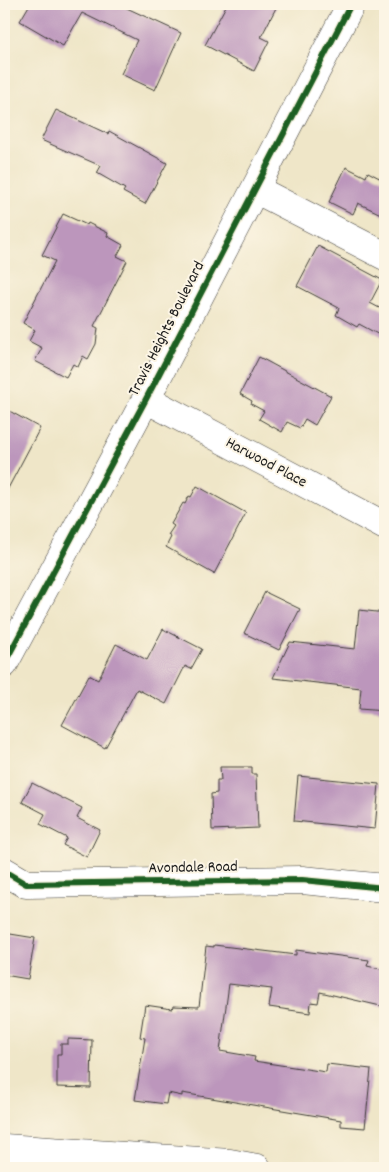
<svg xmlns="http://www.w3.org/2000/svg" width="389" height="1172" viewBox="0 0 389 1172" font-family="Dekko,sans-serif">
	<style>
		.building { fill: #bc96bc }
		.lines { fill: none; stroke-linecap: round; stroke-linejoin: round }
		.minor-casing { stroke: #3c3a36; stroke-width: 29 }
		.minor { stroke: #fff; stroke-width: 28 }
		.cycleway-casing { stroke: #fcf5e5; stroke-width: 9 }
		.cycleway { stroke: #1b5e20; stroke-width: 6 }
		.labels { text-anchor: middle; dominant-baseline: central; stroke-width: 4; stroke-linejoin: round; paint-order: stroke }
		.street-label { font-size: 16px; fill: #1c1c1c; stroke: #fcf5e5 }
	</style>
	<rect width="100%" height="100%" fill="#fcf5e5"/>
	<filter id="ink" filterUnits="userSpaceOnUse"><feTurbulence type="fractalNoise" baseFrequency=".02" numOctaves="2"/><feDisplacementMap in="SourceGraphic" scale="10" xChannelSelector="R" yChannelSelector="G"/><feConvolveMatrix kernelMatrix="1 2 1 2 8 2 1 2 1" color-interpolation-filters="sRGB"/></filter>
	<filter id="wash" filterUnits="userSpaceOnUse"><feTurbulence type="fractalNoise" baseFrequency=".0096" numOctaves="4" result="noise"/><feDisplacementMap in="SourceGraphic" scale="20" xChannelSelector="R" yChannelSelector="G"/><feGaussianBlur stdDeviation="1.12" result="paint"/><feColorMatrix in="noise" values="0 0 0 0 0 0 0 0 0 0 0 0 0 0 0 0 0 1.4 0 .05"/><feComposite in="paint" operator="in"/></filter>
	<g filter="url(#wash)">
		<rect width="100%" height="100%" fill="#efe6c8"/>
		<g id="blocks">
			<path class="building" d="M 30,4 L 118,4 L 181,33 L 155,90 L 121,74 L 137,40 L 82,13 L 63,46 L 20,21 Z
				M 227,4 L 278,4 L 261,37 L 269,41 L 254,71 L 205,45 Z
				M 56,110 L 108,134 L 109,131 L 167,163 L 145,204 L 123,192 L 125,189 L 97,173 L 101,166 L 41,140 Z
				M 346,167 L 366,177 L 368,172 L 385,181 L 385,216 L 358,203 L 353,214 L 329,202 Z
				M 63,214 L 87,225 L 88,223 L 108,233 L 107,236 L 123,245 L 117,256 L 127,261 L 94,326 L 98,328 L 96,344 L 88,359 L 83,356 L 78,367 L 73,364 L 66,377 L 35,361 L 42,348 L 29,341 L 35,330 L 23,323 L 55,261 L 42,255 Z
				M 318,246 L 382,280 L 370,303 L 385,311 L 385,338 L 359,324 L 357,327 L 336,315 L 339,308 L 297,286 Z
				M 259,357 L 331,396 L 315,425 L 305,419 L 300,428 L 287,422 L 282,432 L 259,419 L 264,411 L 251,404 L 252,401 L 240,394 Z
				M 4,408 L 40,428 L 4,496 Z
				M 197,486 L 246,513 L 214,574 L 166,547 L 171,537 L 168,535 L 174,526 L 171,524 L 183,503 L 185,504 L 189,496 L 191,497 Z
				M 265,592 L 300,609 L 279,650 L 244,633 Z
				M 359,610 L 385,613 L 385,711 L 359,709 L 361,688 L 273,678 L 290,642 L 355,649 Z
				M 163,629 L 202,649 L 191,669 L 185,666 L 166,704 L 137,689 L 105,748 L 62,725 L 89,675 L 98,680 L 116,644 L 147,660 Z
				M 220,767 L 252,767 L 252,774 L 256,774 L 258,828 L 212,830 L 211,794 L 217,793 L 217,780 L 221,780 Z
				M 298,776 L 379,784 L 375,829 L 294,821 Z
				M 32,783 L 82,808 L 77,818 L 100,830 L 87,857 L 63,845 L 67,838 L 40,824 L 45,814 L 22,802 Z
				M 4,933 L 35,938 L 28,979 L 4,975 Z
				M 214,945 L 296,955 L 296,950 L 369,960 L 367,966 L 385,970 L 385,1007 L 320,992 L 318,1003 L 311,1002 L 310,1013 L 269,1007 L 272,989 L 229,984 L 220,1051 L 255,1057 L 254,1061 L 326,1072 L 327,1064 L 371,1069 L 365,1128 L 341,1126 L 341,1120 L 182,1093 L 182,1096 L 168,1093 L 166,1104 L 135,1100 L 145,1038 L 140,1037 L 145,1005 L 172,1009 L 173,1006 L 199,1007 L 206,946 L 214,947 Z
				M 68,1039 L 92,1040 L 91,1088 L 57,1087 L 57,1054 L 61,1054 L 61,1044 L 68,1044 Z"/>
		</g>
	</g>
	<g filter="url(#ink)">
		<use href="#blocks" fill-opacity="0" stroke="#3c3a36" stroke-width="1"/>
		<g class="lines">
			<g class="minor-casing">
				<path id="minor" d="M 255,189 L 385,256
					M 146,399 L 385,526
					M 4,664 L 146,399 L 351,4
					M 4,871 L 26,884 L 302,880 L 385,888
					M 4,1148 L 230,1163 L 257,1168"/>
			</g>
			<use href="#minor" class="minor"/>
			<g class="cycleway-casing">
				<path id="cycleway" d="M 4,664 L 146,399 L 351,4
					M 4,871 L 26,884 L 302,880 L 385,888"/>
			</g>
			<use href="#cycleway" class="cycleway"/>
		</g>
	</g>
	<g class="labels">
		<g class="street-label">
			<text transform="translate(167 329) rotate(-63)">Travis Heights Boulevard</text>
			<text transform="translate(266 463) rotate(28)">Harwood Place</text>
			<text transform="translate(193 868) rotate(-1)">Avondale Road</text>
		</g>
	</g>
	<rect width="389" height="1172" fill="none" stroke="#fcf5e5" stroke-width="20"/>
</svg>
